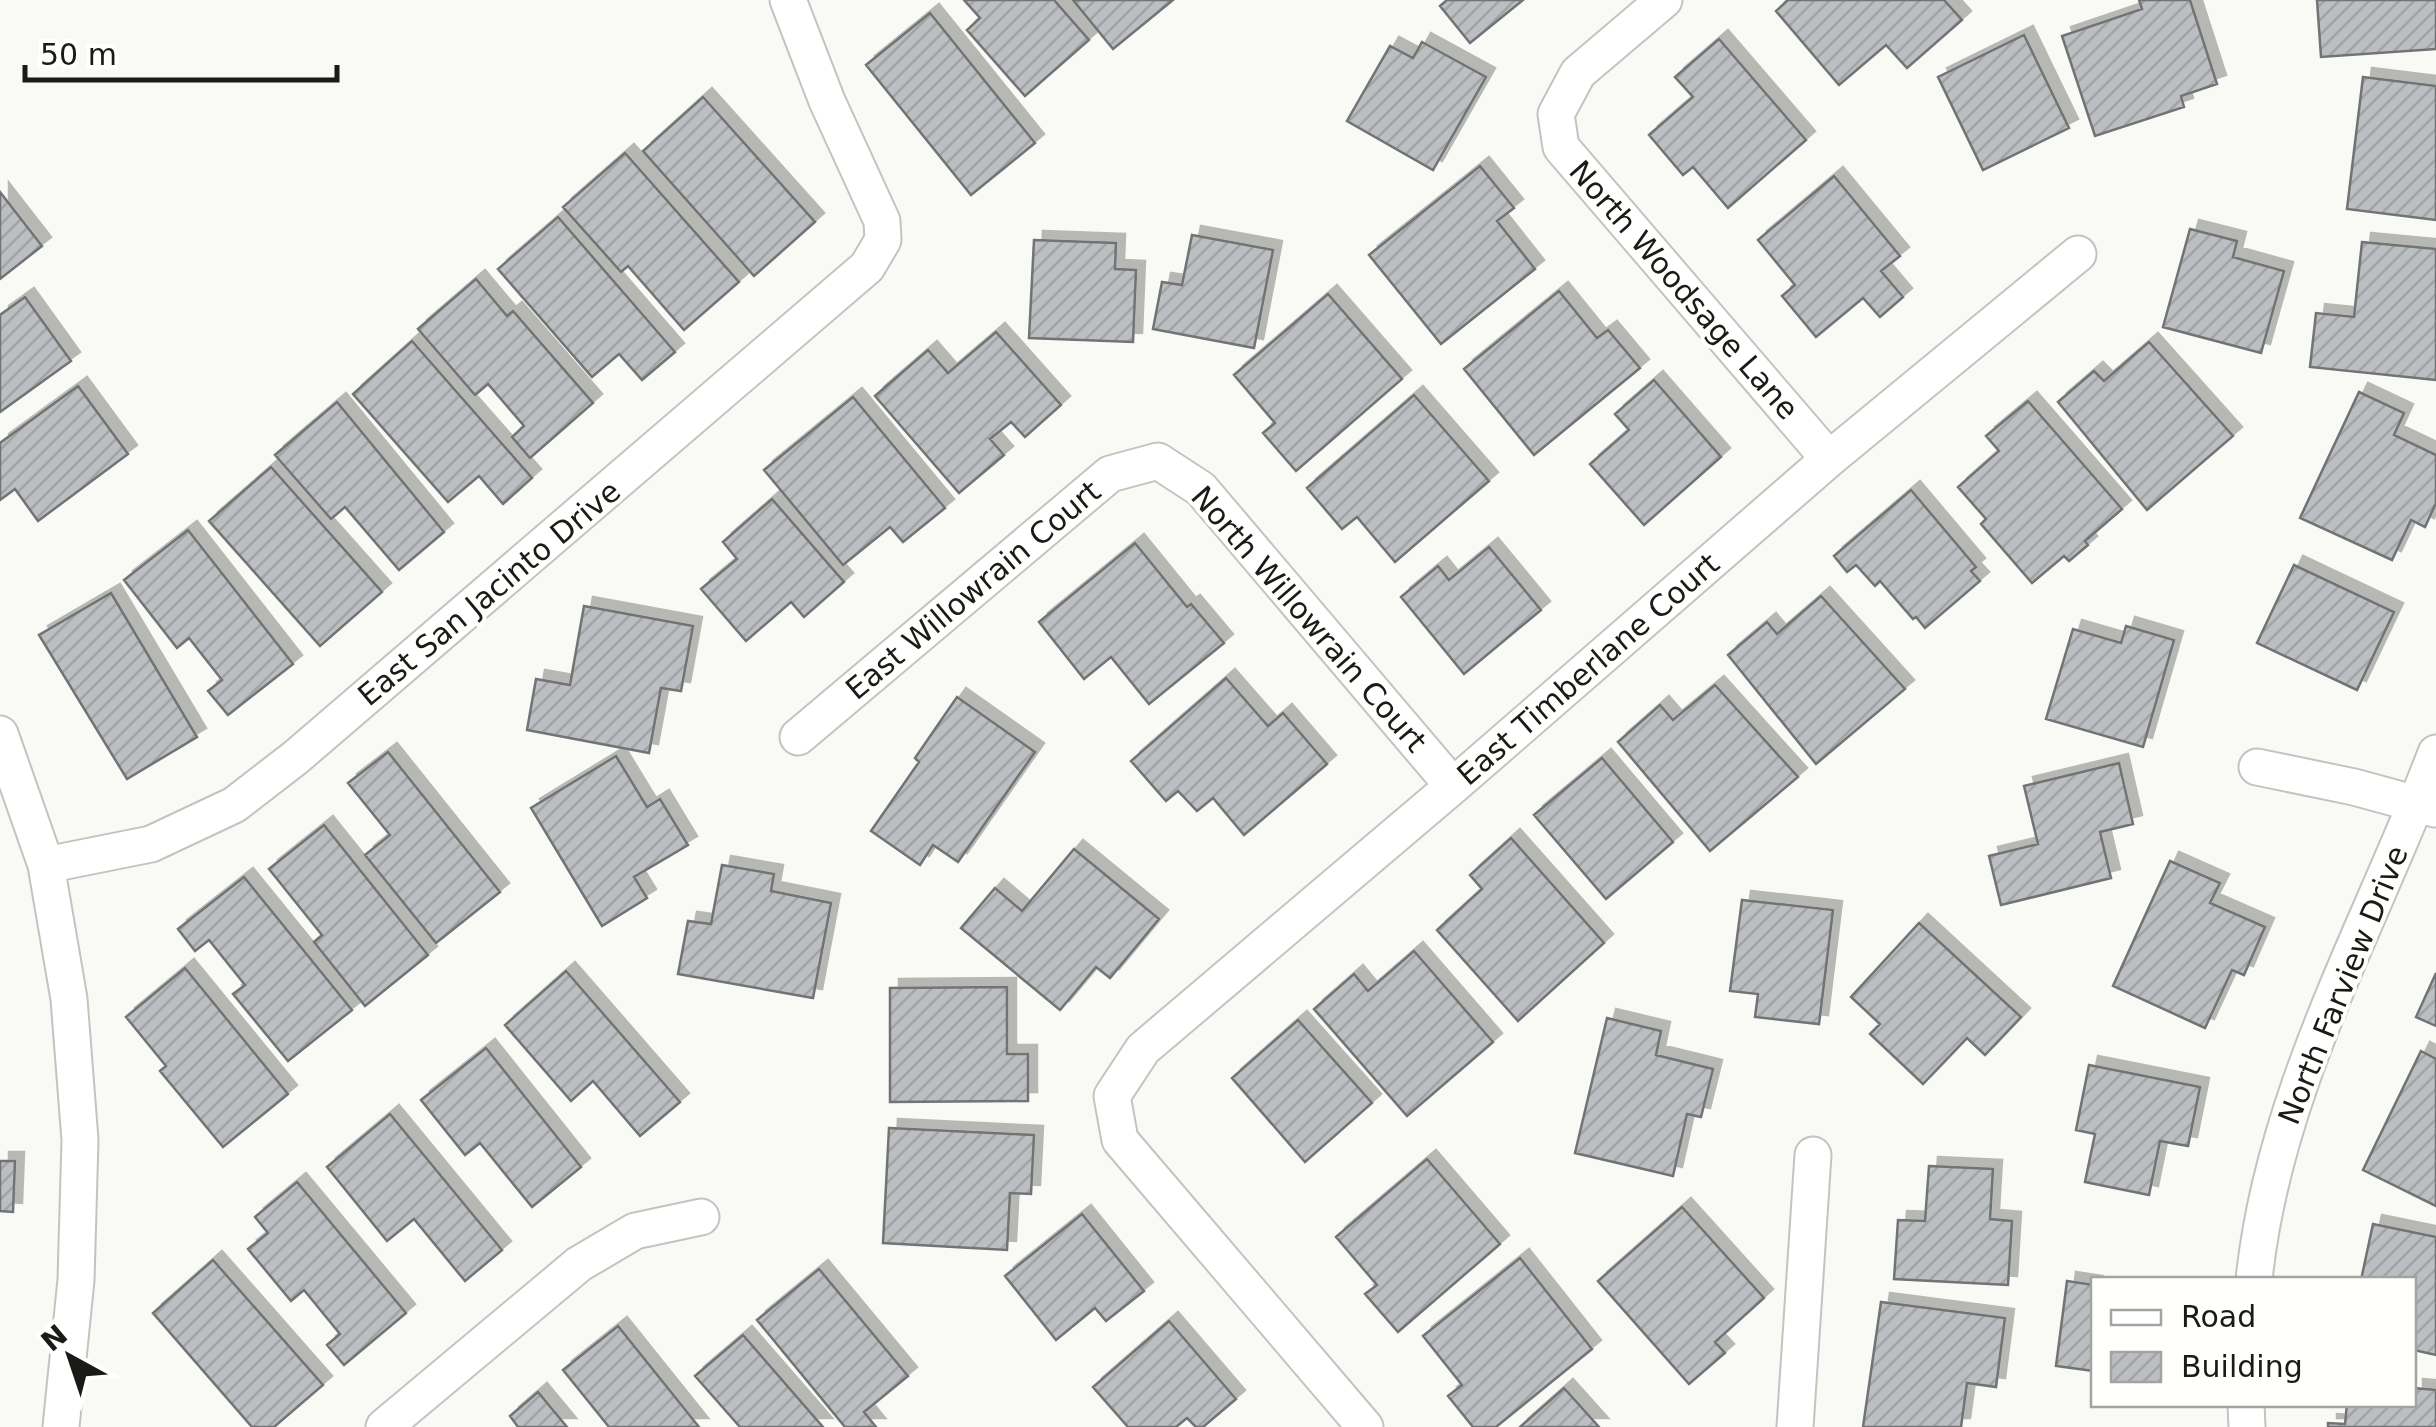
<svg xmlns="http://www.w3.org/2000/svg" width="2436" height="1427" viewBox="0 0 2436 1427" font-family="'DejaVu Sans',sans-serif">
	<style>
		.building { fill: url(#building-hatch); stroke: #717375; stroke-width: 2.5; filter: url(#shadow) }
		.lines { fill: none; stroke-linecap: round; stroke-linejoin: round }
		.minor-casing { stroke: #c3c3c0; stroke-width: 39 }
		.minor { stroke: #fff; stroke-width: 35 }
		.labels { text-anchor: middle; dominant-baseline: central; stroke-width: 8; stroke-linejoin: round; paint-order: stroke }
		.street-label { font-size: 30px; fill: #1a1a19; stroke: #fffffe }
	</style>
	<defs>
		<pattern id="building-hatch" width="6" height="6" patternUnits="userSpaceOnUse" patternTransform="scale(2.5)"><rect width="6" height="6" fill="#bcbfc1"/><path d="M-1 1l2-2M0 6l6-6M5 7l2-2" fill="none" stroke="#a1a4a5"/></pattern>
		<filter id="shadow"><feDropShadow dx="9" dy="-9" stdDeviation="0" flood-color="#0004"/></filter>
	</defs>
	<rect width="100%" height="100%" fill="#f9f9f6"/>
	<path class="building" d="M 964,0 L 1054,0 L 1089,40 L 1025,96 L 967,30 L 980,18 Z
		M 1073,0 L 1173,0 L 1113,49 Z
		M 1447,0 L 1523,0 L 1470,43 L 1440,6 Z
		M 1788,0 L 1944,0 L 1962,20 L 1907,68 L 1886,45 L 1839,85 L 1776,11 Z
		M 2139,0 L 2190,0 L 2217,84 L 2181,96 L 2184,107 L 2095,136 L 2062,36 L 2142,9 Z
		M 2317,0 L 2436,0 L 2436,49 L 2321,57 Z
		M 930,13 L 1035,143 L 971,195 L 866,65 Z
		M 2024,35 L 2069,128 L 1983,170 L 1938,77 Z
		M 1719,39 L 1806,140 L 1728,208 L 1693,167 L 1683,175 L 1649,135 L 1693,97 L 1675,77 Z
		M 1422,42 L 1486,77 L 1433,170 L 1347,121 L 1390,46 L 1413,58 Z
		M 2363,77 L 2436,86 L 2436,220 L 2347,209 Z
		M 703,97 L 815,222 L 754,276 L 643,151 Z
		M 625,153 L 739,282 L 684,330 L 628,266 L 621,272 L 563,207 Z
		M 1480,166 L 1514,208 L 1497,221 L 1535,269 L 1441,344 L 1369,255 Z
		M 1834,176 L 1900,256 L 1881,271 L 1903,297 L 1880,317 L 1863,298 L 1816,337 L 1782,296 L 1795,285 L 1758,240 Z
		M 0,192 L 42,246 L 0,279 Z
		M 558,217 L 675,352 L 642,380 L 619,354 L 592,377 L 498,269 Z
		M 2190,229 L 2237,241 L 2233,257 L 2284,271 L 2261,353 L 2163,327 Z
		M 1192,235 L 1273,250 L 1254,348 L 1153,329 L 1162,282 L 1182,285 Z
		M 1034,240 L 1116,243 L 1115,269 L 1136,270 L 1133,342 L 1029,338 Z
		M 2362,242 L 2436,249 L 2436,380 L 2310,367 L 2316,313 L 2354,317 Z
		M 476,279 L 507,316 L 513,311 L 593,403 L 530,458 L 512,437 L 524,426 L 488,384 L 475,395 L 418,329 Z
		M 1559,291 L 1597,338 L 1608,330 L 1640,368 L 1534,455 L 1464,369 Z
		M 1328,294 L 1402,379 L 1296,471 L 1263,433 L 1275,423 L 1234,375 Z
		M 25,297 L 71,361 L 0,412 L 0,315 Z
		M 996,332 L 1061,405 L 1025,437 L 1011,422 L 990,439 L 1004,455 L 959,493 L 875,396 L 928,350 L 948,373 Z
		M 412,341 L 532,478 L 503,504 L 479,476 L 448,502 L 353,394 Z
		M 2149,342 L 2233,436 L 2147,510 L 2058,402 L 2094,371 L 2104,381 Z
		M 1654,380 L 1721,457 L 1644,525 L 1590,464 L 1629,430 L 1615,414 Z
		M 78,386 L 128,454 L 38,521 L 15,489 L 0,500 L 0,443 Z
		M 2359,392 L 2404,413 L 2394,435 L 2436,455 L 2436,503 L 2425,527 L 2411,520 L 2392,560 L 2300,518 Z
		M 1414,395 L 1489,481 L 1395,562 L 1357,517 L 1342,529 L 1307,488 Z
		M 853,397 L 945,508 L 903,542 L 890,527 L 843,565 L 764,470 Z
		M 2028,401 L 2122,509 L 2085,541 L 2088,545 L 2069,561 L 2064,556 L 2032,583 L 1981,524 L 1986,519 L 1958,487 L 1999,451 L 1986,436 Z
		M 337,402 L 444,532 L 399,570 L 345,507 L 331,519 L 275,455 Z
		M 271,467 L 382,592 L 320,646 L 209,521 Z
		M 1911,490 L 1976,567 L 1971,571 L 1980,581 L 1925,628 L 1916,617 L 1913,619 L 1880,581 L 1875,586 L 1856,565 L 1847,572 L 1834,556 Z
		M 772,499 L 844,582 L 804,617 L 791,602 L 746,641 L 701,589 L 737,559 L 723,542 Z
		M 188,530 L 293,664 L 228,715 L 208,691 L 222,680 L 189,638 L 177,648 L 124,580 Z
		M 1135,543 L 1187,607 L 1191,604 L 1224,643 L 1149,704 L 1111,657 L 1084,679 L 1039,622 Z
		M 1489,547 L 1541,610 L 1464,674 L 1401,597 L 1438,566 L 1449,580 Z
		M 2294,565 L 2394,612 L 2357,690 L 2257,643 Z
		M 111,593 L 197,737 L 127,779 L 39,635 Z
		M 1821,596 L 1905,689 L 1816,764 L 1728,655 L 1767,622 L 1777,634 Z
		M 584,606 L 693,626 L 681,691 L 661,688 L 649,753 L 527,730 L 536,679 L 570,685 Z
		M 2126,626 L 2174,640 L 2143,747 L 2046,719 L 2073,629 L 2121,643 Z
		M 1226,678 L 1268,726 L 1283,713 L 1327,764 L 1244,835 L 1213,798 L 1197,811 L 1178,791 L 1166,801 L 1131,761 Z
		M 1715,685 L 1798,777 L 1710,851 L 1618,742 L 1660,705 L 1673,720 Z
		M 957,697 L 1035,752 L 958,862 L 933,845 L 920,865 L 871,831 L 919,762 L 915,758 Z
		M 388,752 L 500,892 L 436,943 L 365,855 L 390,835 L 348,783 Z
		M 616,756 L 647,807 L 660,799 L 688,845 L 634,877 L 647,898 L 602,926 L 531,808 Z
		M 1602,758 L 1673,842 L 1606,899 L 1534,815 Z
		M 2119,763 L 2133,824 L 2100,832 L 2111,878 L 2001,905 L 1989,856 L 2038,844 L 2024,786 Z
		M 324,825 L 428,955 L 365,1006 L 314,942 L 322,935 L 269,869 Z
		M 1511,838 L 1604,943 L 1518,1021 L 1437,930 L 1482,889 L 1470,875 Z
		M 1074,849 L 1159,919 L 1110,978 L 1096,967 L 1060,1010 L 961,928 L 995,888 L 1022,911 Z
		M 2170,861 L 2220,883 L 2210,903 L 2265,927 L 2244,975 L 2232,970 L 2205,1028 L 2113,986 Z
		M 722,865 L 774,874 L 771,891 L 831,903 L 813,998 L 678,974 L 688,921 L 711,924 Z
		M 244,877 L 352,1010 L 288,1061 L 233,994 L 245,985 L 209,940 L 195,951 L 178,929 Z
		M 1742,900 L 1833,910 L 1819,1024 L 1755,1017 L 1758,994 L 1730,991 Z
		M 1919,923 L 2021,1017 L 1985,1055 L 1967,1038 L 1923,1084 L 1870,1034 L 1880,1024 L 1851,997 Z
		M 1414,951 L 1493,1042 L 1407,1116 L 1314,1009 L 1354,974 L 1368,991 Z
		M 185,968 L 288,1094 L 223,1147 L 160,1071 L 166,1066 L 126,1017 Z
		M 566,971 L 680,1102 L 640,1136 L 593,1081 L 571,1101 L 505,1025 Z
		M 2436,973 L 2436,1026 L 2416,1017 Z
		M 1007,987 L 1007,1054 L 1028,1054 L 1028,1101 L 890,1102 L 890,988 Z
		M 1607,1018 L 1661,1031 L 1656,1055 L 1713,1069 L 1701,1117 L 1687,1114 L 1673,1176 L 1575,1153 Z
		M 1298,1020 L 1372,1103 L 1305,1162 L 1232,1078 Z
		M 486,1048 L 581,1167 L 532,1207 L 480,1143 L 465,1155 L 421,1100 Z
		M 2421,1051 L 2436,1059 L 2436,1206 L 2363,1170 Z
		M 2089,1065 L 2200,1087 L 2188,1146 L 2160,1141 L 2149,1195 L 2085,1182 L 2095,1134 L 2076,1130 Z
		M 390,1114 L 502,1250 L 465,1281 L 414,1219 L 387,1241 L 327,1167 Z
		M 889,1128 L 1034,1135 L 1031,1194 L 1010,1193 L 1007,1250 L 883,1243 Z
		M 1427,1159 L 1500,1244 L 1398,1332 L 1365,1294 L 1377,1285 L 1336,1237 Z
		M 0,1161 L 15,1161 L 13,1212 L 0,1211 Z
		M 1929,1166 L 1993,1169 L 1990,1219 L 2012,1221 L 2008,1285 L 1894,1279 L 1898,1220 L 1925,1221 Z
		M 297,1182 L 406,1313 L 344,1365 L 327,1345 L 340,1334 L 304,1290 L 291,1301 L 248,1249 L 268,1233 L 255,1217 Z
		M 1682,1207 L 1764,1298 L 1715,1342 L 1725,1353 L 1689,1384 L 1598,1281 Z
		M 1082,1214 L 1144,1291 L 1106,1321 L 1095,1308 L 1056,1340 L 1005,1276 Z
		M 2373,1224 L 2436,1237 L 2436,1355 L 2414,1350 L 2414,1280 L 2361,1280 Z
		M 1520,1258 L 1592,1349 L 1496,1427 L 1473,1427 L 1448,1396 L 1462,1385 L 1423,1336 Z
		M 213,1260 L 323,1385 L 274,1427 L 252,1427 L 153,1313 Z
		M 819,1269 L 908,1376 L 864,1412 L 876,1427 L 845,1427 L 757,1320 Z
		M 2067,1281 L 2094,1285 L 2094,1371 L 2056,1366 Z
		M 1881,1302 L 2005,1318 L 1996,1387 L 1967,1383 L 1961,1427 L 1863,1427 Z
		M 1169,1321 L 1236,1399 L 1203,1427 L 1196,1427 L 1187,1418 L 1176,1427 L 1128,1427 L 1093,1387 Z
		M 618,1326 L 699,1427 L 609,1427 L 563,1370 Z
		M 743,1335 L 823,1427 L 740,1427 L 695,1376 Z
		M 1564,1388 L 1599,1427 L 1520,1427 Z
		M 2414,1388 L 2436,1390 L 2436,1427 L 2328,1427 L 2328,1423 L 2345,1424 L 2347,1404 L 2414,1404 Z
		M 538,1392 L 567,1427 L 518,1427 L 510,1416 Z"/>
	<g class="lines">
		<g class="minor-casing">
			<path id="minor" d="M 1664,0 L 1578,73 L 1556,114 L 1561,147 L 1829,459
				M 0,734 L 46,865 L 69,999 L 80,1140 L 76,1280 L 61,1427
				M 798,737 L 1110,474 L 1158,461 L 1201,489 L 1453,786
				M 2257,767 L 2354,787 L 2435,809
				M 46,865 L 151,844 L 234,805 L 295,758 L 867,267 L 883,240 L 882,221 L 827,101 L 788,0
				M 2254,1280 C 2273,1093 2370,926 2436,753
				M 2246,1404 L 2247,1427
				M 384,1427 L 579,1264 L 635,1231 L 701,1217
				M 1365,1427 L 1120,1140 L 1112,1096 L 1143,1049 L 1453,786 L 1829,459 L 2078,254
				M 1795,1427 L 1813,1155"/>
		</g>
		<use href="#minor" class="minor"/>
	</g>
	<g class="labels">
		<g class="street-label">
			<text transform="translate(1684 290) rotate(49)">North Woodsage Lane</text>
			<text transform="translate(973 590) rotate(-40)">East Willowrain Court</text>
			<text transform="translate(489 593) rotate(-40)">East San Jacinto Drive</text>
			<text transform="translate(1309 619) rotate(49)">North Willowrain Court</text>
			<text transform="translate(1588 669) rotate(-41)">East Timberlane Court</text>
			<text transform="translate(2343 985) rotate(-68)">North Farview Drive</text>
		</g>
	</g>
	<rect x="2091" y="1277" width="325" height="130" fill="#fffffe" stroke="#a3a3a2" stroke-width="2.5"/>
	<rect x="2111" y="1310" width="50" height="15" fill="#ffffff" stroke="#a3a3a2" stroke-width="2.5"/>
	<text x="2181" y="1327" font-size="30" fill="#1a1a19">Road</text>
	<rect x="2111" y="1352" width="50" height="30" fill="url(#building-hatch)" stroke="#a3a3a2" stroke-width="2.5"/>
	<text x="2181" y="1377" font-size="30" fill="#1a1a19">Building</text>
	<g transform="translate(70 1357) rotate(320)" stroke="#fffffe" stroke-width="8" paint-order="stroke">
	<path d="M0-8L18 38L0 25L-18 38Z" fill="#1a1a19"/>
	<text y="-15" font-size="28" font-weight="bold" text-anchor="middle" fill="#1a1a19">N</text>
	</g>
	<path d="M25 65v15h312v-15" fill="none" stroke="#1a1a19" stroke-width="5"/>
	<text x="40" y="65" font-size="30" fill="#1a1a19" stroke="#fffffe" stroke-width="8" paint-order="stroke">50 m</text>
</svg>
